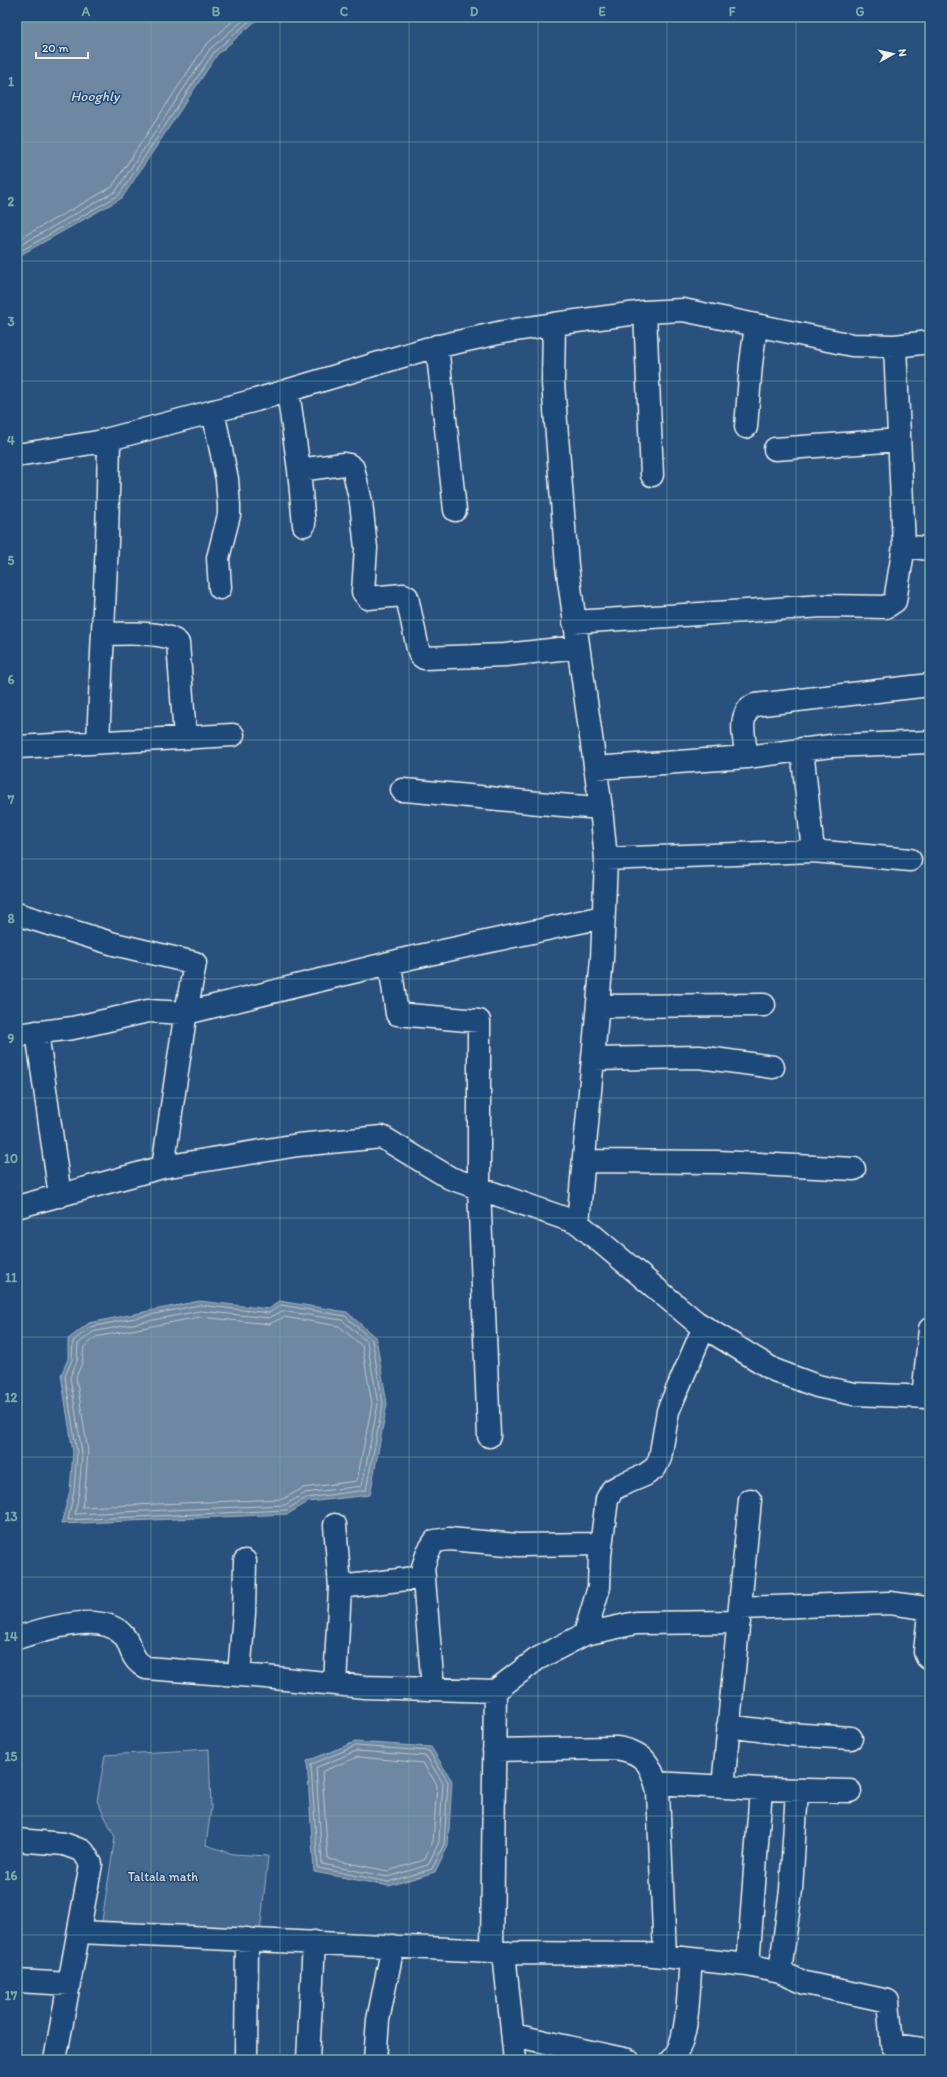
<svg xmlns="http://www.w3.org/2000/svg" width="947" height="2077" viewBox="0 0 947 2077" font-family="Itim,sans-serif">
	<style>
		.green { fill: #45688e; stroke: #9cacbb }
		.water { fill: #6e88a2; stroke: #a4b2be }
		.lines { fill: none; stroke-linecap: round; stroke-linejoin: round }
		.shore { stroke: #bec7cc; stroke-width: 1 }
		.minor-casing { stroke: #f4f1e8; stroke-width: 25 }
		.minor { stroke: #1f4a7a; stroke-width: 22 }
		.grid { fill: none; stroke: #76ada5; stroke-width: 1; stroke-opacity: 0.55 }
		.labels { text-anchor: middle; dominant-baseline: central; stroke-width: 3; stroke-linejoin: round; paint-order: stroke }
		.park-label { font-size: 13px; fill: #dadcda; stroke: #1f4a7a }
		.water-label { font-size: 14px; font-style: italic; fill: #d9dcda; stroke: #1f4a7a }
		.neatline { fill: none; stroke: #76ada5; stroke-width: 1.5 }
		.grid-label { font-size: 13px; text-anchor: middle; font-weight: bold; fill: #76ada5 }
	</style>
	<rect width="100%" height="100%" fill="#28517e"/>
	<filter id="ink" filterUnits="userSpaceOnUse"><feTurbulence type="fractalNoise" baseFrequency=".025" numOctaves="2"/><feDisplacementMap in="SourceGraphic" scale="8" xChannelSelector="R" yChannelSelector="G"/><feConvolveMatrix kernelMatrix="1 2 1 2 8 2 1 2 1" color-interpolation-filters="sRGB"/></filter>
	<g filter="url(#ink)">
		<path class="green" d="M 209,1749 L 211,1808 L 206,1845 L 233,1854 L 268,1856 L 260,1933 L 101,1927 L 115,1837 L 97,1801 L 105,1755 Z"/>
		<path class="water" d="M 17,17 L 260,17 L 217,55 L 122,198 L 17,257 Z
			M 199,1301 L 269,1309 L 279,1301 L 347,1312 L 376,1338 L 387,1404 L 370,1495 L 308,1502 L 288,1514 L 61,1524 L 70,1491 L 73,1452 L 61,1375 L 68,1359 L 68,1339 L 89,1323 Z
			M 355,1742 L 431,1747 L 452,1781 L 448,1845 L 435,1872 L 389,1886 L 314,1872 L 307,1761 Z"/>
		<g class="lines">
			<path class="shore" d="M 17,240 L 112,187 L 205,46 L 237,17
				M 17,247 L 116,191 L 210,49 L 247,17
				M 17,253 L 119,195 L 214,52 L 254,17
				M 200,1305 L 269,1313 L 281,1305 L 345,1316 L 372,1340 L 383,1404 L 366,1490 L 306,1498 L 286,1510 L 68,1520 L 74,1491 L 77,1453 L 65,1376 L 72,1360 L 73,1341 L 91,1327 Z
				M 200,1311 L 269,1318 L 282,1311 L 342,1320 L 367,1342 L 378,1404 L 362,1486 L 305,1493 L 285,1505 L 75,1514 L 79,1492 L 82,1453 L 70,1377 L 77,1361 L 78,1344 L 93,1332 Z
				M 200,1317 L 269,1324 L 284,1317 L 339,1326 L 362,1346 L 372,1404 L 357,1481 L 303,1488 L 283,1499 L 82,1507 L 85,1492 L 88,1451 L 76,1377 L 82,1363 L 84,1347 L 96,1337 Z
				M 356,1746 L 429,1751 L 448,1782 L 444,1844 L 432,1869 L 388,1882 L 318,1868 L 311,1765 Z
				M 357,1751 L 426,1756 L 443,1783 L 439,1842 L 428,1865 L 388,1877 L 322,1864 L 316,1768 Z
				M 358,1757 L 423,1763 L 437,1785 L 433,1841 L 424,1860 L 388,1871 L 328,1859 L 322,1772 Z"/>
			<g class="minor-casing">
				<path id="minor" d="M 645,312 L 652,475
					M 437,346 L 455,510
					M 895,346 L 904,546 L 930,549
					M 288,391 L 299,470 L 304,525
					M 213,411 L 227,479 L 229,506 L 229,515 L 218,558 L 220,588
					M 746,427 L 751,364 L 756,325
					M 775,449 L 899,440
					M 17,455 L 98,442 L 256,400 L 426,349 L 503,332 L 554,324
					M 299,470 L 344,464 L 349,465 L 353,468 L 361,502 L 366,548 L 363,592 L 368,598 L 403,595 L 407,597 L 418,649 L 420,655 L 424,658 L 505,655 L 578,647
					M 574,622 L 823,606 L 886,607 L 895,601 L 904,546
					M 104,634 C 123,634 165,630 178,643 L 185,737
					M 98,742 L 107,542 L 109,439
					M 17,747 L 233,735
					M 802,749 L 813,851
					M 747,757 C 745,742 736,713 755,705 L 930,685
					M 595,768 L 747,757 L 831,746 L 930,742
					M 402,790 C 469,795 534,804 601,808
					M 606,859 L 813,851 L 910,860
					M 17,914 L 114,944 L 195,963 L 184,1024 L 163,1167
					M 390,964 L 397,1014 L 479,1021 L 479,1188 L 489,1436
					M 598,1006 L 764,1005
					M 37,1032 L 60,1196
					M 17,1035 L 73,1028 L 148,1011 L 186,1013 L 410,958 L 603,917
					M 593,1059 L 699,1057 L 773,1067
					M 585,1161 L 718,1162 L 854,1169
					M 17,1207 L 163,1167 L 298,1145 L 382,1137 L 450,1178 L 578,1223 L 696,1322 L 774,1370 L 817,1386 L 854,1394 L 930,1397
					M 578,1223 L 602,959 L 606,859 L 601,808 L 567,566 L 553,383 L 554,324 L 645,312 L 683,310 L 852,345 L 895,346 L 930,342
					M 923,1397 L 930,1329
					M 335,1525 L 340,1587 L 335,1684
					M 340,1587 L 424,1577
					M 740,1608 L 890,1603 L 926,1608 L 929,1614 L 925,1652 L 927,1657 L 930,1659
					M 585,1634 L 599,1587 L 600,1555 L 607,1499 L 612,1490 L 621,1485 L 645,1475 L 655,1468 L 660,1458 L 668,1411 L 704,1327
					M 17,1638 C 43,1629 101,1611 122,1634 C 129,1640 130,1651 135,1658 C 137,1662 142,1665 146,1668 L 265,1677 L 365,1687 L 495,1691 L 492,1951 L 79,1932
					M 239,1675 L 244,1613 L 245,1561
					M 433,1689 L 423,1567 L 428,1552 L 435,1541 L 449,1539 L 518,1545 L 601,1544
					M 495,1691 L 537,1659 L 585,1634 L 636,1623 L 739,1622
					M 728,1726 L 788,1734 L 851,1738
					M 494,1750 L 616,1748 C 645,1752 652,1765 658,1792 L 665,1956
					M 656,1783 L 761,1789 L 850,1791
					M 723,1787 L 750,1500
					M 17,1840 L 64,1844 L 83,1851 L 91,1864 L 55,2060
					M 492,1951 L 504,1953 L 515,2060
					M 504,1953 L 644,1954 L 748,1965 L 780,1972 L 805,1983 L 888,2001 L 892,2045 L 930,2050
					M 748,1965 L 761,1789
					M 780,1972 L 791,1890 L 797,1790
					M 17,1981 L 70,1984
					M 513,2035 L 628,2060
					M 246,2060 L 247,1939
					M 308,2060 L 314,1942
					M 375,2060 L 378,2020 L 393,1946
					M 671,2060 C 690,2043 688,1984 691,1959"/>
			</g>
			<use href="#minor" class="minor"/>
		</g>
	</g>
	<path class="grid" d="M 151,17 L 151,2060M 280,17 L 280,2060M 409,17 L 409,2060M 538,17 L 538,2060M 667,17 L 667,2060M 796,17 L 796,2060M 17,142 L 930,142M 17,261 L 930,261M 17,381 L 930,381M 17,500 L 930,500M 17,620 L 930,620M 17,740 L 930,740M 17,859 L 930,859M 17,979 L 930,979M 17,1098 L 930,1098M 17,1218 L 930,1218M 17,1337 L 930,1337M 17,1457 L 930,1457M 17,1577 L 930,1577M 17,1696 L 930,1696M 17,1816 L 930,1816M 17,1935 L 930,1935"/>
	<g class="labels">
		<g class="park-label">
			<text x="163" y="1876">Taltala math</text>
		</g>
		<g class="water-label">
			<text x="95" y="96">Hooghly</text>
		</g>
	</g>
	<rect width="947" height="2077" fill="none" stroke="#1f4a7a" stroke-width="44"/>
	<g transform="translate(893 54) rotate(82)" stroke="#1f4a7a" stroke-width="3" paint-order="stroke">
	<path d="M0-3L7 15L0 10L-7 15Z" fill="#f4f1e8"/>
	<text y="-6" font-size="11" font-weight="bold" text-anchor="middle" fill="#f4f1e8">N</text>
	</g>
	<path d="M36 52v6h52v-6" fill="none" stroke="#f4f1e8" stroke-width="2"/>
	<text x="42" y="52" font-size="12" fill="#f4f1e8" stroke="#1f4a7a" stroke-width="3" paint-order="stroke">20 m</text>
	<rect x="22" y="22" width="903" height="2033" class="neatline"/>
	<g class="grid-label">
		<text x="86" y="16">A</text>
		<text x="216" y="16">B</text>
		<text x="344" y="16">C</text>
		<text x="474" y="16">D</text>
		<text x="602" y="16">E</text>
		<text x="732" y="16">F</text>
		<text x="860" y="16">G</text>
		<text x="11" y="86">1</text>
		<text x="11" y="206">2</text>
		<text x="11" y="326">3</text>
		<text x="11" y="445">4</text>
		<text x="11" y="565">5</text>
		<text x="11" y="684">6</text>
		<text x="11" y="804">7</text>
		<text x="11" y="923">8</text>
		<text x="11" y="1043">9</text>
		<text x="11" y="1163">10</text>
		<text x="11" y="1282">11</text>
		<text x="11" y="1402">12</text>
		<text x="11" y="1521">13</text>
		<text x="11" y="1641">14</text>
		<text x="11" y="1761">15</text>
		<text x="11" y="1880">16</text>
		<text x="11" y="2000">17</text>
	</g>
</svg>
